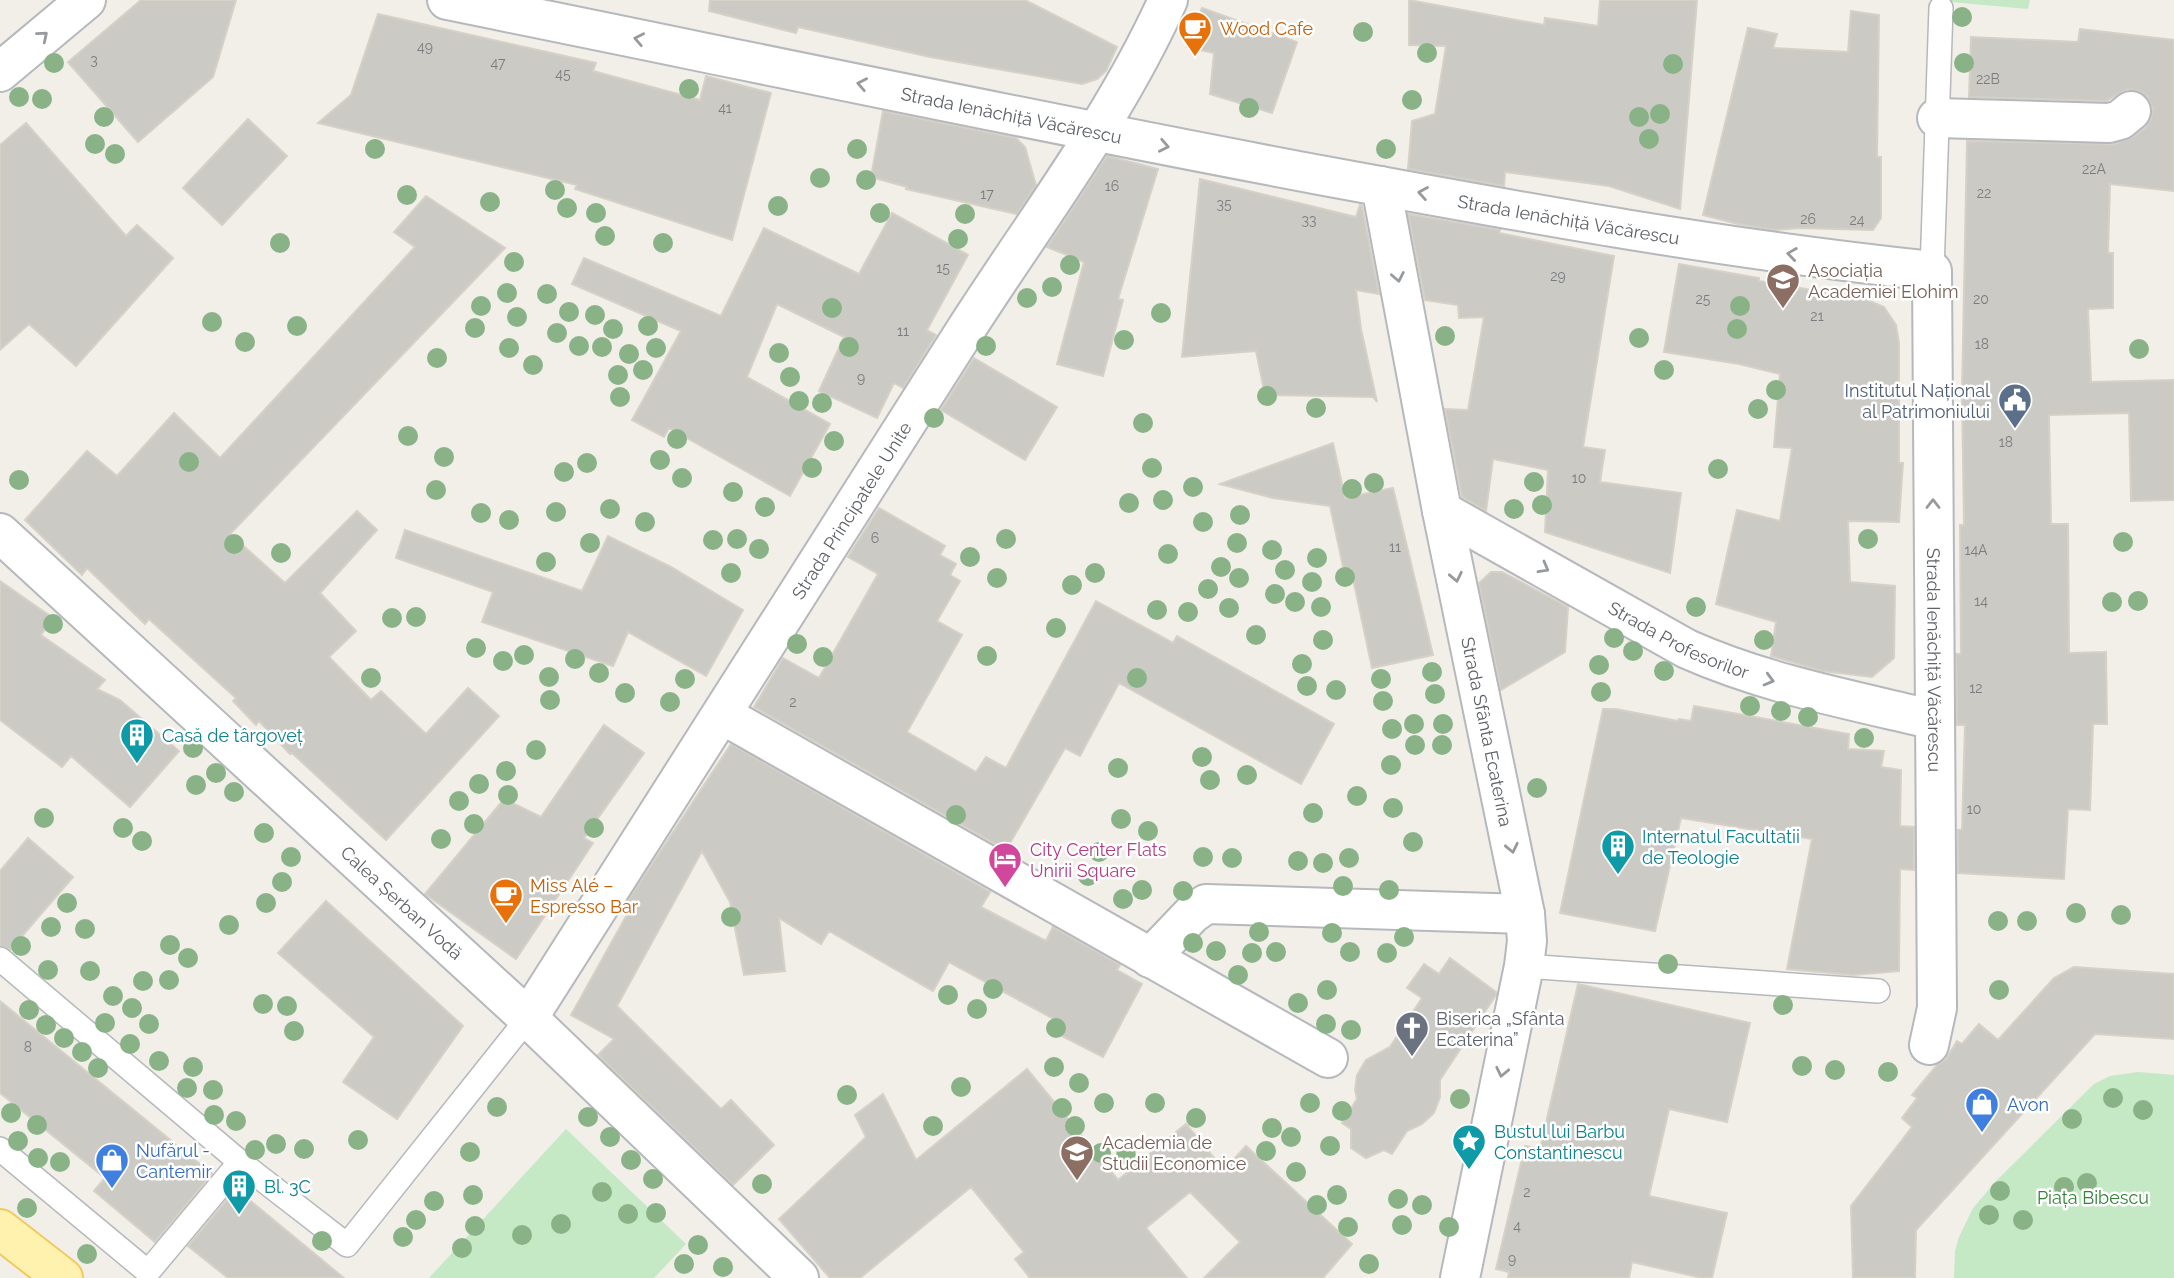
<svg xmlns="http://www.w3.org/2000/svg" width="2174" height="1278" viewBox="0 0 2174 1278" font-family="Raleway,sans-serif">
	<style>
		.green { fill: #c5e8c5 }
		.building { fill: #cccac5; stroke: #d6d1c6; stroke-width: 2 }
		.lines { fill: none; stroke-linecap: round; stroke-linejoin: round }
		.service-casing { stroke: #b5b8bc; stroke-width: 26 }
		.minor-casing { stroke: #b5b8bc; stroke-width: 42 }
		.tertiary-casing { stroke: #b5b8bc; stroke-width: 42 }
		.primary-casing { stroke: #f2c960; stroke-width: 42 }
		.service { stroke: #fff; stroke-width: 23 }
		.minor { stroke: #fff; stroke-width: 38 }
		.tertiary { stroke: #fff; stroke-width: 38 }
		.primary { stroke: #fff2af; stroke-width: 38 }
		.tree { fill: #89b387 }
		.oneway { stroke: #979a9d }
		.labels { text-anchor: middle; dominant-baseline: central; stroke-width: 5; stroke-linejoin: round; paint-order: stroke }
		.number-label { font-size: 14px; fill: #7a7d7f }
		.food-label { font-size: 18px; fill: #c56008; stroke: #fff; text-anchor: start }
		.street-label { font-size: 18px; fill: #5f6368; stroke: #fff }
		.education-label { font-size: 18px; fill: #785e54; stroke: #fff; text-anchor: start }
		.service-label { font-size: 18px; fill: #4e5e75; stroke: #fff; text-anchor: end }
		.culture-label { font-size: 18px; fill: #0d838f; stroke: #fff; text-anchor: start }
		.hotel-label { font-size: 18px; fill: #b23c85; stroke: #fff; text-anchor: start }
		.worship-label { font-size: 18px; fill: #5b616d; stroke: #fff; text-anchor: start }
		.shop-label { font-size: 18px; fill: #366cbe; stroke: #fff; text-anchor: start }
		.park-label { font-size: 18px; fill: #348238; stroke: #fff }
	</style>
	<rect width="100%" height="100%" fill="#f1efe8"/>
	<path class="green" d="M 1929,0 L 2030,0 L 2028,9 Z
		M 2138,1072 L 2174,1075 L 2174,1278 L 1954,1278 L 1955,1251 L 1959,1237 L 1973,1208 L 1997,1180 L 2094,1084 L 2110,1076 Z
		M 566,1129 L 686,1244 L 654,1278 L 429,1278 Z"/>
	<path class="building" d="M 141,0 L 236,0 L 213,77 L 138,142 L 68,62 Z
		M 710,0 L 1025,0 L 1117,47 L 1106,71 L 1097,79 L 1082,84 L 930,57 L 798,27 L 796,33 L 709,11 Z
		M 1409,0 L 1544,25 L 1545,18 L 1598,26 L 1600,0 L 1697,0 L 1680,209 L 1609,186 L 1505,172 L 1504,186 L 1408,169 L 1412,121 L 1435,114 L 1446,46 L 1409,45 Z
		M 1202,8 L 1297,42 L 1272,113 L 1210,94 L 1214,53 L 1187,47 Z
		M 1851,11 L 1879,15 L 1877,157 L 1881,157 L 1881,218 L 1873,230 L 1799,228 L 1774,230 L 1738,224 L 1703,215 L 1748,28 L 1777,34 L 1773,48 L 1848,52 Z
		M 378,14 L 596,63 L 593,71 L 700,100 L 706,76 L 771,93 L 732,240 L 575,189 L 577,185 L 318,123 L 351,95 Z
		M 2080,29 L 2174,40 L 2174,191 L 2110,184 L 2108,253 L 2113,253 L 2113,308 L 2088,309 L 2091,382 L 2174,380 L 2174,500 L 2131,501 L 2129,413 L 2049,415 L 2051,524 L 2068,524 L 2069,653 L 2106,652 L 2107,724 L 2093,724 L 2090,810 L 2068,809 L 2064,879 L 1958,873 L 1958,830 L 1962,830 L 1965,725 L 1957,725 L 1956,654 L 1961,654 L 1960,525 L 1964,525 L 1962,392 L 1967,141 L 2114,144 L 2133,137 L 2145,128 L 2151,119 L 2153,108 L 2147,97 L 2139,91 L 2128,89 L 2106,101 L 1969,97 L 1971,37 L 2078,42 Z
		M 883,111 L 1016,138 L 1025,147 L 1036,185 L 1017,214 L 906,189 L 907,187 L 871,177 Z
		M 248,119 L 287,156 L 222,225 L 183,188 Z
		M 26,123 L 126,236 L 137,225 L 173,258 L 76,366 L 29,324 L 0,350 L 0,145 Z
		M 1107,156 L 1158,169 L 1118,299 L 1123,300 L 1103,376 L 1057,364 L 1084,262 L 1047,247 Z
		M 1200,179 L 1356,217 L 1360,205 L 1362,206 L 1379,294 L 1356,290 L 1361,329 L 1377,402 L 1373,397 L 1265,395 L 1256,351 L 1182,357 Z
		M 426,196 L 505,248 L 230,534 L 285,583 L 357,511 L 377,530 L 320,593 L 356,631 L 329,657 L 371,700 L 381,691 L 426,734 L 468,688 L 499,716 L 386,840 L 292,753 L 290,754 L 259,721 L 256,725 L 233,701 L 236,698 L 149,619 L 145,624 L 87,568 L 82,575 L 25,520 L 87,451 L 117,476 L 174,413 L 220,458 L 415,247 L 394,232 Z
		M 892,213 L 968,255 L 927,330 L 936,335 L 903,388 L 894,383 L 877,418 L 819,391 L 844,337 L 777,304 L 747,377 L 830,424 L 790,496 L 669,428 L 664,437 L 632,420 L 681,331 L 572,284 L 584,258 L 721,316 L 764,228 L 859,274 Z
		M 1408,214 L 1500,230 L 1499,233 L 1614,256 L 1583,447 L 1605,450 L 1600,482 L 1681,493 L 1670,573 L 1545,532 L 1548,470 L 1493,459 L 1486,511 L 1462,497 L 1445,409 L 1468,410 L 1484,317 L 1459,318 L 1458,305 L 1425,300 Z
		M 1679,264 L 1759,278 L 1759,281 L 1865,299 L 1884,307 L 1896,325 L 1899,343 L 1899,463 L 1903,463 L 1899,522 L 1848,521 L 1850,582 L 1895,586 L 1894,658 L 1872,677 L 1822,671 L 1771,656 L 1776,622 L 1716,604 L 1737,510 L 1780,521 L 1792,448 L 1774,447 L 1780,374 L 1739,364 L 1664,352 Z
		M 974,358 L 1057,407 L 1025,460 L 941,410 Z
		M 1333,443 L 1345,498 L 1393,488 L 1433,655 L 1372,668 L 1351,569 L 1344,571 L 1330,506 L 1273,498 L 1220,484 Z
		M 879,508 L 945,546 L 940,555 L 956,564 L 950,575 L 960,581 L 937,621 L 962,635 L 907,732 L 976,772 L 986,757 L 1006,768 L 1096,601 L 1173,643 L 1177,636 L 1334,724 L 1301,784 L 1119,683 L 1080,756 L 1065,748 L 1006,850 L 754,707 L 783,658 L 819,678 L 878,574 L 848,557 Z
		M 405,530 L 582,591 L 608,536 L 671,567 L 743,610 L 706,676 L 628,632 L 613,666 L 482,622 L 493,592 L 396,558 Z
		M 1491,572 L 1502,572 L 1568,607 L 1565,652 L 1501,690 L 1479,583 Z
		M 0,581 L 53,618 L 41,635 L 105,680 L 97,689 L 120,700 L 179,751 L 130,807 L 71,756 L 62,767 L 0,720 Z
		M 1694,706 L 1849,734 L 1848,749 L 1884,751 L 1881,767 L 1901,770 L 1900,826 L 1914,827 L 1914,870 L 1900,869 L 1899,971 L 1853,975 L 1787,969 L 1812,839 L 1681,818 L 1655,931 L 1560,913 L 1603,709 L 1616,709 L 1678,721 L 1679,719 L 1691,721 Z
		M 604,725 L 644,753 L 584,838 L 593,843 L 516,959 L 425,894 L 504,799 L 541,817 Z
		M 731,744 L 990,892 L 981,907 L 1046,941 L 1053,927 L 1120,965 L 1117,970 L 1142,984 L 1103,1057 L 1056,1033 L 1061,1023 L 949,962 L 933,991 L 829,931 L 821,944 L 779,918 L 785,971 L 744,975 L 730,902 L 702,851 L 617,1006 L 721,1109 L 731,1100 L 774,1145 L 733,1185 L 598,1055 L 614,1039 L 571,1015 L 629,911 L 623,908 Z
		M 28,838 L 73,877 L 10,950 L 0,945 L 0,871 Z
		M 326,901 L 463,1026 L 397,1119 L 343,1082 L 374,1037 L 278,953 Z
		M 1450,958 L 1496,992 L 1496,995 L 1440,1080 L 1440,1097 L 1434,1113 L 1422,1124 L 1407,1131 L 1392,1154 L 1384,1150 L 1366,1158 L 1351,1148 L 1351,1129 L 1342,1123 L 1357,1099 L 1355,1090 L 1357,1075 L 1366,1060 L 1390,1047 L 1422,998 L 1407,988 L 1424,964 L 1439,974 Z
		M 2074,967 L 2174,974 L 2174,1039 L 2095,1034 L 1916,1230 L 1915,1278 L 1853,1278 L 1851,1206 L 1912,1127 L 1902,1118 L 1917,1098 L 1912,1095 L 1937,1065 L 1946,1059 L 1957,1041 L 1962,1044 L 1979,1024 L 1998,1040 L 2054,978 Z
		M 1578,984 L 1750,1023 L 1727,1122 L 1669,1109 L 1649,1196 L 1727,1213 L 1712,1278 L 1702,1278 L 1632,1262 L 1629,1278 L 1508,1278 L 1509,1272 L 1496,1269 L 1525,1146 L 1540,1149 Z
		M 0,1001 L 212,1174 L 155,1242 L 94,1191 L 105,1178 L 0,1093 Z
		M 1027,1069 L 1118,1180 L 1186,1124 L 1224,1170 L 1246,1146 L 1352,1244 L 1323,1278 L 1204,1278 L 1240,1242 L 1190,1192 L 1146,1228 L 1187,1278 L 1030,1278 L 1015,1259 L 1024,1252 L 971,1187 L 860,1278 L 830,1278 L 779,1219 L 866,1137 L 855,1115 L 883,1094 L 916,1160 Z
		M 236,1189 L 344,1278 L 228,1278 L 188,1246 Z"/>
	<g class="lines">
		<g class="service-casing">
			<path id="service" d="M 1932,271 L 1941,8
				M 0,959 L 240,1162 L 347,1245 L 528,1018
				M 1524,966 L 1878,991
				M 0,1149 L 148,1272 L 240,1162"/>
		</g>
		<g class="minor-casing">
			<g id="minor">
				<path id="s1" d="M 447,0 C 739,59 1031,121 1325,176 C 1526,213 1728,250 1932,271 L 1937,1008 L 1929,1045"/>
				<path d="M 0,72 L 86,0"/>
				<path d="M 1937,118 L 2109,123 L 2120,120 L 2131,111"/>
				<path id="s2" d="M 1381,186 L 1442,511 L 1525,914 L 1527,941 L 1524,966 L 1460,1278"/>
				<path id="s3" d="M 1442,511 L 1687,649 C 1766,684 1851,700 1935,720"/>
				<path d="M 723,715 L 1328,1058"/>
				<path d="M 1150,958 L 1192,914 L 1206,904 L 1525,914"/>
				<path id="s4" d="M 528,1018 C 672,789 819,563 963,334 C 1033,224 1114,120 1168,0"/>
			</g>
		</g>
		<g class="tertiary-casing">
			<g id="tertiary">
				<path id="s5" d="M 0,533 L 528,1018 L 799,1278"/>
			</g>
		</g>
		<g class="primary-casing">
			<path id="primary" d="M 0,1229 L 63,1278"/>
		</g>
		<use href="#service" class="service"/>
		<use href="#minor" class="minor"/>
		<use href="#tertiary" class="tertiary"/>
		<use href="#primary" class="primary"/>
	</g>
	<g class="tree">
		<circle cx="1962" cy="17" r="10"/>
		<circle cx="1363" cy="32" r="10"/>
		<circle cx="1427" cy="53" r="10"/>
		<circle cx="54" cy="63" r="10"/>
		<circle cx="1964" cy="63" r="10"/>
		<circle cx="1673" cy="64" r="10"/>
		<circle cx="689" cy="89" r="10"/>
		<circle cx="19" cy="97" r="10"/>
		<circle cx="42" cy="99" r="10"/>
		<circle cx="1412" cy="100" r="10"/>
		<circle cx="1249" cy="108" r="10"/>
		<circle cx="1660" cy="114" r="10"/>
		<circle cx="104" cy="117" r="10"/>
		<circle cx="1639" cy="117" r="10"/>
		<circle cx="1649" cy="139" r="10"/>
		<circle cx="95" cy="144" r="10"/>
		<circle cx="375" cy="149" r="10"/>
		<circle cx="857" cy="149" r="10"/>
		<circle cx="1386" cy="149" r="10"/>
		<circle cx="115" cy="154" r="10"/>
		<circle cx="820" cy="178" r="10"/>
		<circle cx="866" cy="180" r="10"/>
		<circle cx="555" cy="190" r="10"/>
		<circle cx="407" cy="195" r="10"/>
		<circle cx="490" cy="202" r="10"/>
		<circle cx="778" cy="206" r="10"/>
		<circle cx="567" cy="208" r="10"/>
		<circle cx="596" cy="213" r="10"/>
		<circle cx="880" cy="213" r="10"/>
		<circle cx="965" cy="214" r="10"/>
		<circle cx="605" cy="236" r="10"/>
		<circle cx="958" cy="239" r="10"/>
		<circle cx="280" cy="243" r="10"/>
		<circle cx="663" cy="243" r="10"/>
		<circle cx="514" cy="262" r="10"/>
		<circle cx="1070" cy="265" r="10"/>
		<circle cx="1052" cy="287" r="10"/>
		<circle cx="507" cy="293" r="10"/>
		<circle cx="547" cy="294" r="10"/>
		<circle cx="1027" cy="298" r="10"/>
		<circle cx="481" cy="306" r="10"/>
		<circle cx="1740" cy="306" r="10"/>
		<circle cx="832" cy="308" r="10"/>
		<circle cx="569" cy="312" r="10"/>
		<circle cx="1161" cy="313" r="10"/>
		<circle cx="595" cy="315" r="10"/>
		<circle cx="517" cy="317" r="10"/>
		<circle cx="212" cy="322" r="10"/>
		<circle cx="297" cy="326" r="10"/>
		<circle cx="648" cy="326" r="10"/>
		<circle cx="475" cy="328" r="10"/>
		<circle cx="613" cy="329" r="10"/>
		<circle cx="1737" cy="329" r="10"/>
		<circle cx="557" cy="333" r="10"/>
		<circle cx="1445" cy="336" r="10"/>
		<circle cx="1639" cy="338" r="10"/>
		<circle cx="1124" cy="340" r="10"/>
		<circle cx="245" cy="342" r="10"/>
		<circle cx="579" cy="346" r="10"/>
		<circle cx="986" cy="346" r="10"/>
		<circle cx="602" cy="347" r="10"/>
		<circle cx="849" cy="347" r="10"/>
		<circle cx="509" cy="348" r="10"/>
		<circle cx="656" cy="348" r="10"/>
		<circle cx="2139" cy="349" r="10"/>
		<circle cx="779" cy="353" r="10"/>
		<circle cx="629" cy="354" r="10"/>
		<circle cx="437" cy="358" r="10"/>
		<circle cx="533" cy="365" r="10"/>
		<circle cx="643" cy="370" r="10"/>
		<circle cx="1664" cy="370" r="10"/>
		<circle cx="618" cy="375" r="10"/>
		<circle cx="790" cy="377" r="10"/>
		<circle cx="1776" cy="390" r="10"/>
		<circle cx="1267" cy="396" r="10"/>
		<circle cx="620" cy="397" r="10"/>
		<circle cx="799" cy="401" r="10"/>
		<circle cx="822" cy="403" r="10"/>
		<circle cx="1316" cy="408" r="10"/>
		<circle cx="1758" cy="409" r="10"/>
		<circle cx="934" cy="418" r="10"/>
		<circle cx="1143" cy="423" r="10"/>
		<circle cx="408" cy="436" r="10"/>
		<circle cx="677" cy="439" r="10"/>
		<circle cx="834" cy="441" r="10"/>
		<circle cx="444" cy="457" r="10"/>
		<circle cx="660" cy="460" r="10"/>
		<circle cx="189" cy="462" r="10"/>
		<circle cx="587" cy="463" r="10"/>
		<circle cx="812" cy="468" r="10"/>
		<circle cx="1152" cy="468" r="10"/>
		<circle cx="1718" cy="469" r="10"/>
		<circle cx="564" cy="472" r="10"/>
		<circle cx="682" cy="478" r="10"/>
		<circle cx="19" cy="480" r="10"/>
		<circle cx="1534" cy="482" r="10"/>
		<circle cx="1374" cy="483" r="10"/>
		<circle cx="1193" cy="487" r="10"/>
		<circle cx="1352" cy="489" r="10"/>
		<circle cx="436" cy="490" r="10"/>
		<circle cx="733" cy="492" r="10"/>
		<circle cx="1163" cy="500" r="10"/>
		<circle cx="1129" cy="503" r="10"/>
		<circle cx="1542" cy="505" r="10"/>
		<circle cx="765" cy="507" r="10"/>
		<circle cx="610" cy="509" r="10"/>
		<circle cx="1514" cy="509" r="10"/>
		<circle cx="556" cy="512" r="10"/>
		<circle cx="481" cy="513" r="10"/>
		<circle cx="1240" cy="515" r="10"/>
		<circle cx="509" cy="520" r="10"/>
		<circle cx="645" cy="522" r="10"/>
		<circle cx="1203" cy="522" r="10"/>
		<circle cx="737" cy="539" r="10"/>
		<circle cx="1006" cy="539" r="10"/>
		<circle cx="1868" cy="539" r="10"/>
		<circle cx="713" cy="540" r="10"/>
		<circle cx="2123" cy="542" r="10"/>
		<circle cx="590" cy="543" r="10"/>
		<circle cx="1237" cy="543" r="10"/>
		<circle cx="234" cy="544" r="10"/>
		<circle cx="759" cy="549" r="10"/>
		<circle cx="1272" cy="550" r="10"/>
		<circle cx="281" cy="553" r="10"/>
		<circle cx="1168" cy="554" r="10"/>
		<circle cx="970" cy="557" r="10"/>
		<circle cx="1317" cy="558" r="10"/>
		<circle cx="546" cy="562" r="10"/>
		<circle cx="1221" cy="567" r="10"/>
		<circle cx="1285" cy="570" r="10"/>
		<circle cx="731" cy="573" r="10"/>
		<circle cx="1095" cy="573" r="10"/>
		<circle cx="1345" cy="577" r="10"/>
		<circle cx="997" cy="578" r="10"/>
		<circle cx="1239" cy="578" r="10"/>
		<circle cx="1312" cy="582" r="10"/>
		<circle cx="1072" cy="585" r="10"/>
		<circle cx="1208" cy="589" r="10"/>
		<circle cx="1275" cy="594" r="10"/>
		<circle cx="2138" cy="601" r="10"/>
		<circle cx="1295" cy="602" r="10"/>
		<circle cx="2112" cy="602" r="10"/>
		<circle cx="1321" cy="607" r="10"/>
		<circle cx="1696" cy="607" r="10"/>
		<circle cx="1229" cy="608" r="10"/>
		<circle cx="1157" cy="610" r="10"/>
		<circle cx="1188" cy="612" r="10"/>
		<circle cx="416" cy="617" r="10"/>
		<circle cx="392" cy="618" r="10"/>
		<circle cx="53" cy="624" r="10"/>
		<circle cx="1056" cy="628" r="10"/>
		<circle cx="1256" cy="635" r="10"/>
		<circle cx="1614" cy="638" r="10"/>
		<circle cx="1323" cy="640" r="10"/>
		<circle cx="1764" cy="640" r="10"/>
		<circle cx="797" cy="644" r="10"/>
		<circle cx="476" cy="648" r="10"/>
		<circle cx="1633" cy="651" r="10"/>
		<circle cx="524" cy="655" r="10"/>
		<circle cx="987" cy="656" r="10"/>
		<circle cx="823" cy="657" r="10"/>
		<circle cx="575" cy="659" r="10"/>
		<circle cx="503" cy="661" r="10"/>
		<circle cx="1302" cy="664" r="10"/>
		<circle cx="1599" cy="665" r="10"/>
		<circle cx="1664" cy="671" r="10"/>
		<circle cx="1432" cy="672" r="10"/>
		<circle cx="599" cy="673" r="10"/>
		<circle cx="549" cy="677" r="10"/>
		<circle cx="371" cy="678" r="10"/>
		<circle cx="1137" cy="678" r="10"/>
		<circle cx="685" cy="679" r="10"/>
		<circle cx="1381" cy="679" r="10"/>
		<circle cx="1307" cy="686" r="10"/>
		<circle cx="1336" cy="690" r="10"/>
		<circle cx="1601" cy="692" r="10"/>
		<circle cx="625" cy="693" r="10"/>
		<circle cx="1435" cy="694" r="10"/>
		<circle cx="550" cy="700" r="10"/>
		<circle cx="1383" cy="701" r="10"/>
		<circle cx="670" cy="702" r="10"/>
		<circle cx="1750" cy="706" r="10"/>
		<circle cx="1781" cy="711" r="10"/>
		<circle cx="1808" cy="717" r="10"/>
		<circle cx="1414" cy="724" r="10"/>
		<circle cx="1443" cy="724" r="10"/>
		<circle cx="1392" cy="729" r="10"/>
		<circle cx="1864" cy="738" r="10"/>
		<circle cx="1415" cy="745" r="10"/>
		<circle cx="1442" cy="745" r="10"/>
		<circle cx="193" cy="748" r="10"/>
		<circle cx="536" cy="750" r="10"/>
		<circle cx="1202" cy="757" r="10"/>
		<circle cx="1391" cy="765" r="10"/>
		<circle cx="1118" cy="768" r="10"/>
		<circle cx="506" cy="771" r="10"/>
		<circle cx="216" cy="773" r="10"/>
		<circle cx="1247" cy="775" r="10"/>
		<circle cx="1210" cy="780" r="10"/>
		<circle cx="479" cy="784" r="10"/>
		<circle cx="196" cy="785" r="10"/>
		<circle cx="1537" cy="788" r="10"/>
		<circle cx="234" cy="792" r="10"/>
		<circle cx="508" cy="795" r="10"/>
		<circle cx="1357" cy="796" r="10"/>
		<circle cx="459" cy="801" r="10"/>
		<circle cx="1393" cy="808" r="10"/>
		<circle cx="1313" cy="813" r="10"/>
		<circle cx="956" cy="815" r="10"/>
		<circle cx="44" cy="818" r="10"/>
		<circle cx="1121" cy="819" r="10"/>
		<circle cx="474" cy="824" r="10"/>
		<circle cx="123" cy="828" r="10"/>
		<circle cx="594" cy="828" r="10"/>
		<circle cx="1148" cy="831" r="10"/>
		<circle cx="264" cy="833" r="10"/>
		<circle cx="441" cy="839" r="10"/>
		<circle cx="142" cy="841" r="10"/>
		<circle cx="1413" cy="842" r="10"/>
		<circle cx="1099" cy="852" r="10"/>
		<circle cx="291" cy="857" r="10"/>
		<circle cx="1203" cy="857" r="10"/>
		<circle cx="1232" cy="858" r="10"/>
		<circle cx="1349" cy="858" r="10"/>
		<circle cx="1298" cy="861" r="10"/>
		<circle cx="1323" cy="863" r="10"/>
		<circle cx="1088" cy="876" r="10"/>
		<circle cx="282" cy="882" r="10"/>
		<circle cx="1343" cy="886" r="10"/>
		<circle cx="1142" cy="890" r="10"/>
		<circle cx="1389" cy="890" r="10"/>
		<circle cx="1183" cy="891" r="10"/>
		<circle cx="1123" cy="899" r="10"/>
		<circle cx="67" cy="903" r="10"/>
		<circle cx="266" cy="903" r="10"/>
		<circle cx="2076" cy="913" r="10"/>
		<circle cx="2121" cy="915" r="10"/>
		<circle cx="731" cy="917" r="10"/>
		<circle cx="1998" cy="921" r="10"/>
		<circle cx="2027" cy="921" r="10"/>
		<circle cx="229" cy="925" r="10"/>
		<circle cx="51" cy="927" r="10"/>
		<circle cx="85" cy="929" r="10"/>
		<circle cx="1259" cy="932" r="10"/>
		<circle cx="1332" cy="933" r="10"/>
		<circle cx="1404" cy="937" r="10"/>
		<circle cx="1193" cy="943" r="10"/>
		<circle cx="170" cy="945" r="10"/>
		<circle cx="21" cy="946" r="10"/>
		<circle cx="1216" cy="951" r="10"/>
		<circle cx="1276" cy="952" r="10"/>
		<circle cx="1350" cy="952" r="10"/>
		<circle cx="1252" cy="953" r="10"/>
		<circle cx="1387" cy="953" r="10"/>
		<circle cx="188" cy="958" r="10"/>
		<circle cx="1668" cy="964" r="10"/>
		<circle cx="48" cy="970" r="10"/>
		<circle cx="90" cy="971" r="10"/>
		<circle cx="1238" cy="975" r="10"/>
		<circle cx="169" cy="980" r="10"/>
		<circle cx="143" cy="981" r="10"/>
		<circle cx="993" cy="989" r="10"/>
		<circle cx="1327" cy="990" r="10"/>
		<circle cx="1999" cy="990" r="10"/>
		<circle cx="948" cy="995" r="10"/>
		<circle cx="113" cy="996" r="10"/>
		<circle cx="1298" cy="1003" r="10"/>
		<circle cx="263" cy="1004" r="10"/>
		<circle cx="1783" cy="1005" r="10"/>
		<circle cx="287" cy="1006" r="10"/>
		<circle cx="132" cy="1008" r="10"/>
		<circle cx="977" cy="1009" r="10"/>
		<circle cx="29" cy="1010" r="10"/>
		<circle cx="105" cy="1023" r="10"/>
		<circle cx="149" cy="1024" r="10"/>
		<circle cx="1326" cy="1024" r="10"/>
		<circle cx="46" cy="1025" r="10"/>
		<circle cx="1056" cy="1028" r="10"/>
		<circle cx="1351" cy="1030" r="10"/>
		<circle cx="294" cy="1031" r="10"/>
		<circle cx="64" cy="1038" r="10"/>
		<circle cx="130" cy="1044" r="10"/>
		<circle cx="82" cy="1052" r="10"/>
		<circle cx="159" cy="1061" r="10"/>
		<circle cx="1802" cy="1066" r="10"/>
		<circle cx="193" cy="1067" r="10"/>
		<circle cx="1054" cy="1067" r="10"/>
		<circle cx="98" cy="1068" r="10"/>
		<circle cx="1835" cy="1070" r="10"/>
		<circle cx="1888" cy="1072" r="10"/>
		<circle cx="1079" cy="1083" r="10"/>
		<circle cx="961" cy="1087" r="10"/>
		<circle cx="187" cy="1088" r="10"/>
		<circle cx="213" cy="1090" r="10"/>
		<circle cx="847" cy="1095" r="10"/>
		<circle cx="2113" cy="1098" r="10"/>
		<circle cx="1460" cy="1099" r="10"/>
		<circle cx="1104" cy="1103" r="10"/>
		<circle cx="1155" cy="1103" r="10"/>
		<circle cx="1310" cy="1103" r="10"/>
		<circle cx="497" cy="1107" r="10"/>
		<circle cx="1062" cy="1108" r="10"/>
		<circle cx="2143" cy="1110" r="10"/>
		<circle cx="1342" cy="1111" r="10"/>
		<circle cx="11" cy="1113" r="10"/>
		<circle cx="214" cy="1115" r="10"/>
		<circle cx="588" cy="1117" r="10"/>
		<circle cx="1196" cy="1118" r="10"/>
		<circle cx="2072" cy="1119" r="10"/>
		<circle cx="236" cy="1121" r="10"/>
		<circle cx="37" cy="1125" r="10"/>
		<circle cx="933" cy="1126" r="10"/>
		<circle cx="1075" cy="1126" r="10"/>
		<circle cx="1272" cy="1128" r="10"/>
		<circle cx="610" cy="1137" r="10"/>
		<circle cx="1291" cy="1137" r="10"/>
		<circle cx="358" cy="1140" r="10"/>
		<circle cx="18" cy="1141" r="10"/>
		<circle cx="276" cy="1144" r="10"/>
		<circle cx="1330" cy="1146" r="10"/>
		<circle cx="304" cy="1149" r="10"/>
		<circle cx="255" cy="1150" r="10"/>
		<circle cx="1266" cy="1151" r="10"/>
		<circle cx="470" cy="1152" r="10"/>
		<circle cx="1101" cy="1153" r="10"/>
		<circle cx="1126" cy="1155" r="10"/>
		<circle cx="38" cy="1158" r="10"/>
		<circle cx="631" cy="1160" r="10"/>
		<circle cx="60" cy="1162" r="10"/>
		<circle cx="1296" cy="1172" r="10"/>
		<circle cx="653" cy="1179" r="10"/>
		<circle cx="2087" cy="1183" r="10"/>
		<circle cx="762" cy="1184" r="10"/>
		<circle cx="2064" cy="1187" r="10"/>
		<circle cx="2000" cy="1191" r="10"/>
		<circle cx="602" cy="1192" r="10"/>
		<circle cx="473" cy="1195" r="10"/>
		<circle cx="1337" cy="1195" r="10"/>
		<circle cx="1398" cy="1199" r="10"/>
		<circle cx="434" cy="1201" r="10"/>
		<circle cx="1317" cy="1205" r="10"/>
		<circle cx="1422" cy="1205" r="10"/>
		<circle cx="27" cy="1208" r="10"/>
		<circle cx="656" cy="1213" r="10"/>
		<circle cx="628" cy="1214" r="10"/>
		<circle cx="1989" cy="1215" r="10"/>
		<circle cx="416" cy="1220" r="10"/>
		<circle cx="2023" cy="1220" r="10"/>
		<circle cx="561" cy="1224" r="10"/>
		<circle cx="1402" cy="1225" r="10"/>
		<circle cx="475" cy="1226" r="10"/>
		<circle cx="1348" cy="1227" r="10"/>
		<circle cx="1449" cy="1227" r="10"/>
		<circle cx="522" cy="1235" r="10"/>
		<circle cx="403" cy="1237" r="10"/>
		<circle cx="322" cy="1241" r="10"/>
		<circle cx="698" cy="1245" r="10"/>
		<circle cx="462" cy="1248" r="10"/>
		<circle cx="87" cy="1254" r="10"/>
		<circle cx="684" cy="1264" r="10"/>
		<circle cx="1369" cy="1264" r="10"/>
		<circle cx="723" cy="1267" r="10"/>
	</g>
	<defs><path id="oneway-chevron" d="M-2-3.5L2.5 0L-2 3.5" fill="none" stroke-width="1.6" stroke-linecap="round" stroke-linejoin="round" transform="scale(1.75)"/></defs>
	<g class="oneway">
		<use href="#oneway-chevron" transform="translate(43 36) rotate(-40)"/>
		<use href="#oneway-chevron" transform="translate(639 39) rotate(-169)"/>
		<use href="#oneway-chevron" transform="translate(862 84) rotate(-169)"/>
		<use href="#oneway-chevron" transform="translate(1164 146) rotate(11)"/>
		<use href="#oneway-chevron" transform="translate(1423 193) rotate(-170)"/>
		<use href="#oneway-chevron" transform="translate(1792 254) rotate(-172)"/>
		<use href="#oneway-chevron" transform="translate(1398 277) rotate(79)"/>
		<use href="#oneway-chevron" transform="translate(1933 504) rotate(-90)"/>
		<use href="#oneway-chevron" transform="translate(1544 568) rotate(29)"/>
		<use href="#oneway-chevron" transform="translate(1456 577) rotate(78)"/>
		<use href="#oneway-chevron" transform="translate(1769 680) rotate(15)"/>
		<use href="#oneway-chevron" transform="translate(1512 848) rotate(78)"/>
		<use href="#oneway-chevron" transform="translate(1502 1072) rotate(102)"/>
	</g>
	<defs>
		<g id="cafe-pin" transform="scale(1.75)"><path d="M0 17L-7.5 6A9.5 9.5 0 1 1 7.5 6Z" fill="#e8710a" stroke="#fff"/><path d="M-5.5-4.5H6V0H3Q3 3.5 0 3.5H-2.5Q-5.5 3.5-5.5 0ZM3-3.2v2h1.7v-2ZM-6 4.5H4V6H-6Z" fill="#fff"/></g>
		<g id="school-pin" transform="scale(1.75)"><path d="M0 17L-7.5 6A9.5 9.5 0 1 1 7.5 6Z" fill="#8d6e63" stroke="#fff"/><path d="M0-5L7-2L0 1L-7-2ZM-4 1L0 2.5L4 1V4Q0 6-4 4Z" fill="#fff"/></g>
		<g id="civic-pin" transform="scale(1.75)"><path d="M0 17L-7.5 6A9.5 9.5 0 1 1 7.5 6Z" fill="#5c6f8a" stroke="#fff"/><path d="M-.6-6.5H3V-4.5H.6V-3L4-1V1h2V6H-6V1h2V-1L-.6-3ZM-1.2 2.5V6h2.4V2.5Z" fill="#fff"/></g>
		<g id="building-pin" transform="scale(1.75)"><path d="M0 17L-7.5 6A9.5 9.5 0 1 1 7.5 6Z" fill="#0f9aa8" stroke="#fff"/><path d="M-4-6H4V6H1V3H-1V6H-4ZM-2.5-4.3h1.7v1.8h-1.7ZM.8-4.3h1.7v1.8H.8ZM-2.5-1h1.7V.8h-1.7ZM.8-1h1.7V.8H.8Z" fill="#fff"/></g>
		<g id="hotel-pin" transform="scale(1.75)"><path d="M0 17L-7.5 6A9.5 9.5 0 1 1 7.5 6Z" fill="#d1479c" stroke="#fff"/><path d="M-6-4.5h1.5V1H6V5H4.5V3h-9V5H-6ZM-4 0a1.8 1.8 0 1 1 3.6 0ZM.5 0V-2.5h3Q6-2.5 6 0Z" fill="#fff"/></g>
		<g id="church-pin" transform="scale(1.75)"><path d="M0 17L-7.5 6A9.5 9.5 0 1 1 7.5 6Z" fill="#6b7280" stroke="#fff"/><path d="M-1.2-6h2.4v3.5h3.3v2.4h-3.3V6h-2.4V-.1h-3.3v-2.4h3.3Z" fill="#fff"/></g>
		<g id="shop-pin" transform="scale(1.75)"><path d="M0 17L-7.5 6A9.5 9.5 0 1 1 7.5 6Z" fill="#3f7fe0" stroke="#fff"/><path d="M-5-2.5h2.3a2.7 3.5 0 0 1 5.4 0H5L5.5 6h-11ZM-1.5-2.5h3a1.5 2.3 0 0 0-3 0Z" fill="#fff"/></g>
		<g id="sight-pin" transform="scale(1.75)"><path d="M0 17L-7.5 6A9.5 9.5 0 1 1 7.5 6Z" fill="#0f9aa8" stroke="#fff"/><path d="M0-6L1.8-2.2L6-1.7L2.9 1.2L3.7 5.4L0 3.3L-3.7 5.4L-2.9 1.2L-6-1.7L-1.8-2.2Z" fill="#fff"/></g>
		<g id="university-pin" transform="scale(1.75)"><path d="M0 17L-7.5 6A9.5 9.5 0 1 1 7.5 6Z" fill="#8d6e63" stroke="#fff"/><path d="M0-5L7-2L0 1L-7-2ZM-4 1L0 2.5L4 1V4Q0 6-4 4Z" fill="#fff"/></g>
	</defs>
	<g fill-rule="evenodd">
		<use href="#cafe-pin" x="1195" y="28"/>
		<use href="#school-pin" x="1783" y="280"/>
		<use href="#civic-pin" x="2015" y="400"/>
		<use href="#building-pin" x="137" y="735"/>
		<use href="#building-pin" x="1618" y="846"/>
		<use href="#hotel-pin" x="1005" y="859"/>
		<use href="#cafe-pin" x="506" y="895"/>
		<use href="#church-pin" x="1412" y="1028"/>
		<use href="#shop-pin" x="1982" y="1104"/>
		<use href="#sight-pin" x="1469" y="1141"/>
		<use href="#university-pin" x="1077" y="1152"/>
		<use href="#shop-pin" x="112" y="1160"/>
		<use href="#building-pin" x="239" y="1186"/>
	</g>
	<g class="labels">
		<g class="number-label">
			<text x="425" y="47">49</text>
			<text x="94" y="60">3</text>
			<text x="498" y="63">47</text>
			<text x="563" y="74">45</text>
			<text x="1988" y="79">22B</text>
			<text x="725" y="108">41</text>
			<text x="2094" y="169">22A</text>
			<text x="1112" y="186">16</text>
			<text x="1984" y="193">22</text>
			<text x="987" y="194">17</text>
			<text x="1224" y="204">35</text>
			<text x="1808" y="219">26</text>
			<text x="1309" y="220">33</text>
			<text x="1857" y="220">24</text>
			<text x="943" y="268">15</text>
			<text x="1558" y="276">29</text>
			<text x="1703" y="299">25</text>
			<text x="1981" y="299">20</text>
			<text x="1817" y="316">21</text>
			<text x="903" y="331">11</text>
			<text x="1982" y="344">18</text>
			<text x="861" y="378">9</text>
			<text x="2006" y="442">18</text>
			<text x="1579" y="478">10</text>
			<text x="875" y="538">6</text>
			<text x="1395" y="547">11</text>
			<text x="1976" y="550">14A</text>
			<text x="1981" y="601">14</text>
			<text x="1976" y="688">12</text>
			<text x="793" y="702">2</text>
			<text x="1974" y="809">10</text>
			<text x="28" y="1047">8</text>
			<text x="1527" y="1192">2</text>
			<text x="1517" y="1226">4</text>
			<text x="1512" y="1259">9</text>
		</g>
		<g class="food-label">
			<text x="1220" y="28">Wood Cafe</text>
			<text x="530" y="885">Miss Alé –<tspan x="530" dy="21">Espresso Bar</tspan></text>
		</g>
		<g class="street-label">
			<text stroke="none"><textPath href="#s1" startOffset="576">Strada Ienăchiță Văcărescu</textPath></text>
			<text stroke="none"><textPath href="#s1" startOffset="1143">Strada Ienăchiță Văcărescu</textPath></text>
			<text stroke="none"><textPath href="#s4" startOffset="602">Strada Principatele Unite</textPath></text>
			<text stroke="none"><textPath href="#s3" startOffset="270">Strada Profesorilor</textPath></text>
			<text stroke="none"><textPath href="#s1" startOffset="1899">Strada Ienăchiță Văcărescu</textPath></text>
			<text stroke="none"><textPath href="#s2" startOffset="556">Strada Sfânta Ecaterina</textPath></text>
			<text stroke="none"><textPath href="#s5" startOffset="546">Calea Șerban Vodă</textPath></text>
		</g>
		<g class="education-label">
			<text x="1808" y="270">Asociația<tspan x="1808" dy="21">Academiei Elohim</tspan></text>
			<text x="1102" y="1142">Academia de<tspan x="1102" dy="21">Studii Economice</tspan></text>
		</g>
		<g class="service-label">
			<text x="1990" y="390">Institutul Național<tspan x="1990" dy="21">al Patrimoniului</tspan></text>
		</g>
		<g class="culture-label">
			<text x="162" y="735">Casă de târgoveț</text>
			<text x="1642" y="836">Internatul Facultatii<tspan x="1642" dy="21">de Teologie</tspan></text>
			<text x="1494" y="1131">Bustul lui Barbu<tspan x="1494" dy="21">Constantinescu</tspan></text>
			<text x="264" y="1186">Bl. 3C</text>
		</g>
		<g class="hotel-label">
			<text x="1030" y="849">City Center Flats<tspan x="1030" dy="21">Unirii Square</tspan></text>
		</g>
		<g class="worship-label">
			<text x="1436" y="1018">Biserica „Sfânta<tspan x="1436" dy="21">Ecaterina”</tspan></text>
		</g>
		<g class="shop-label">
			<text x="2007" y="1104">Avon</text>
			<text x="136" y="1150">Nufărul -<tspan x="136" dy="21">Cantemir</tspan></text>
		</g>
		<g class="park-label">
			<text x="2093" y="1197">Piața Bibescu</text>
		</g>
	</g>
</svg>
